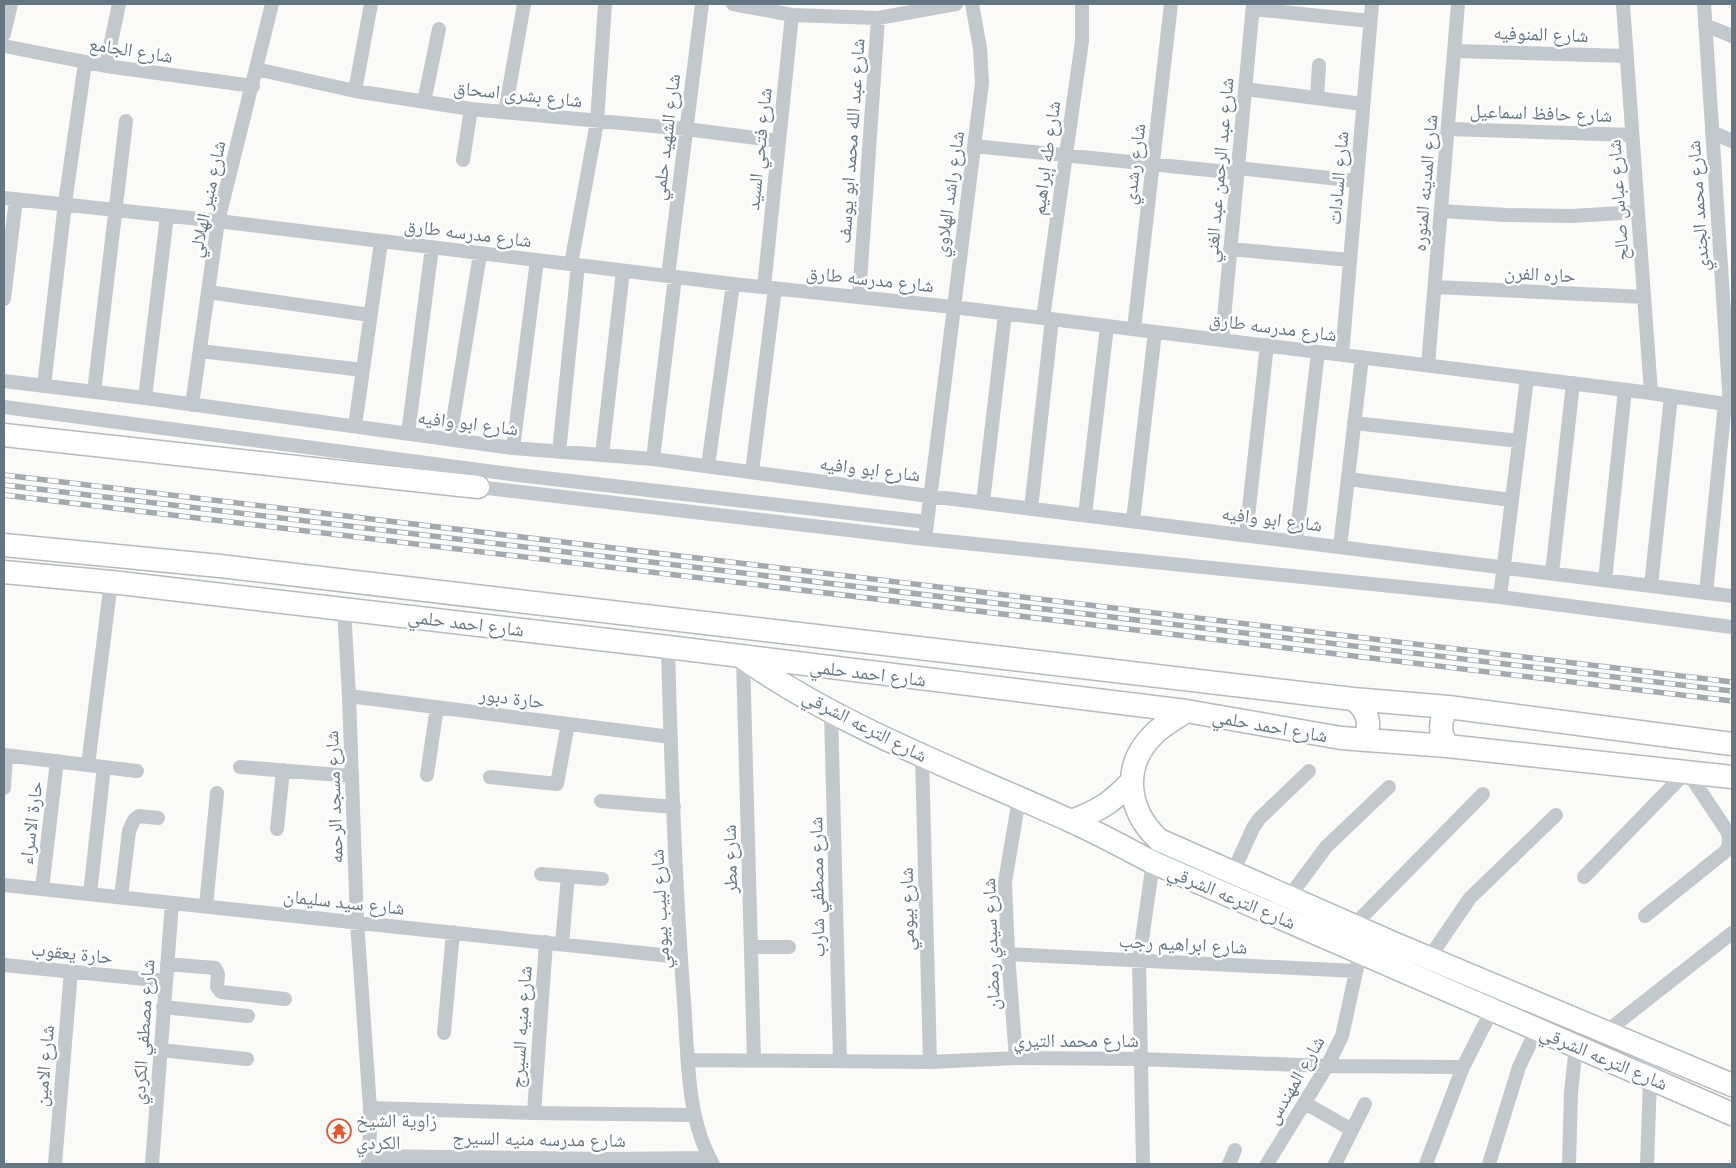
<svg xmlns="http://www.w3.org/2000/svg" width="1736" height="1168" viewBox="0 0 1736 1168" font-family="Figtree,'Noto Naskh Arabic',sans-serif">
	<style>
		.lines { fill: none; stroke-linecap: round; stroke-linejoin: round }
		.primary-casing { stroke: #b5babe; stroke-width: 25 }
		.street { stroke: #c3c8cc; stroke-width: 14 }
		.primary { stroke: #fff; stroke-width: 22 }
		.rail-casing { stroke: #a2aab0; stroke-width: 5.5 }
		.rail { stroke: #fff; stroke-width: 4; stroke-dasharray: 11; stroke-linecap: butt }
		.labels { text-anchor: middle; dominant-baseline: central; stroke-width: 5; stroke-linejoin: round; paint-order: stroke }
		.street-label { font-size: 19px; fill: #657683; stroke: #fff }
		.poi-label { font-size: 19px; fill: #657683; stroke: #fff; text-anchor: start }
	</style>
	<rect width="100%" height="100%" fill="#fafaf8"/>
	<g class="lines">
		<g class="primary-casing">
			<path id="primary" d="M 4,435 L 478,487
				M 4,545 L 220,566 L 1353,699 L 1448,707 L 1732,744
				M 4,572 L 111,582 L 668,647 L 1186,711 L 1341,738 L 1447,746 L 1732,777
				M 746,660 C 845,729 961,771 1071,821 C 1098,833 1125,848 1152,862 L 1732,1114
				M 1353,699 C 1368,710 1372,724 1364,740
				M 1186,711 C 1175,719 1163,725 1154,734 C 1121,766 1127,810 1159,840 L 1393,943 L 1732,1085
				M 1447,746 C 1439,732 1439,721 1448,707
				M 1072,821 C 1101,809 1110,804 1132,781"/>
		</g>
		<path class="street" d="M 733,4 L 792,15 L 878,18 L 956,4
			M 1623,4 L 1651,393
			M 1704,4 L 1730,405
			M 1253,9 L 1370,21
			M 1705,25 L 1732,36
			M 4,34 L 11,4
			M 4,46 L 106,66 L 253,86
			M 1455,51 L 1627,56
			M 106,66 L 119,4
			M 256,69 L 355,91 L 471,109 L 686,129 L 779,141
			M 1245,89 L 1363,104
			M 355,91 L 371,4
			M 1317,98 L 1319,65
			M 424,102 L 439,29
			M 505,112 L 524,4
			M 1448,129 L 1632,135
			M 1712,132 L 1732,141
			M 974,146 L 1238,173
			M 463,160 L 471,109
			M 1238,168 L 1357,181
			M 4,198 L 218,221 L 733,284 L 953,307 L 1651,393 L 1732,405
			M 1441,211 L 1506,215 L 1572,216 L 1638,212
			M 1230,249 L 1350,260
			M 571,264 L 597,122 L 605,4
			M 668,276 L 702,4
			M 764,287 L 792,15
			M 1435,287 L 1644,297
			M 208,292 L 370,315
			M 859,297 L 878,18
			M 4,299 L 16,199
			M 1043,318 L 1082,41 L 1082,4
			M 1134,329 L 1171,4
			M 1222,340 L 1253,4
			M 200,351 L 363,370
			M 1342,355 L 1372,4
			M 1428,365 L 1458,4
			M 4,381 L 145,398 L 513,448 L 653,459 L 929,496 L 1732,596
			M 44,386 L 65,203 L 85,63
			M 94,392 L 126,121
			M 145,398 L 167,216
			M 192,405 L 218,221 L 272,4
			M 4,407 L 518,475 L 927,522
			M 1354,423 L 1519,441
			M 355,426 L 381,242
			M 408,434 L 432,247
			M 450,439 L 480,254
			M 513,448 L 537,260
			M 559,452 L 578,265
			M 602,455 L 623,271
			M 653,459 L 675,277
			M 708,466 L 733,284
			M 752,472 L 775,288
			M 1348,479 L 1511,500
			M 478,487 L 925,539 L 1500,597 L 1732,627
			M 983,502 L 1005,314
			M 1031,509 L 1052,319
			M 1085,515 L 1107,326
			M 1133,521 L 1155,332
			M 926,531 L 982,83 L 980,48 L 972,4
			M 1246,535 L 1267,345
			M 1296,541 L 1318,352
			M 1340,547 L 1362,357
			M 1552,573 L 1573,383
			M 1605,580 L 1625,390
			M 1651,586 L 1671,396
			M 1706,593 L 1725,404
			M 1500,597 L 1527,378
			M 344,609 L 349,696 L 357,922 L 370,1108 L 370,1132 L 368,1164
			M 668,647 C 671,765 675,884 684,1002 C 688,1053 686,1119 713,1164
			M 743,658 L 754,1060
			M 349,696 L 671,737
			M 831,712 L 840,1061
			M 4,755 L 137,771
			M 922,756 L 930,1062
			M 88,765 L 111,582
			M 240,767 L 352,776
			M 427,775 L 437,707
			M 490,777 L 557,784 L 568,724
			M 4,788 L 6,756
			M 601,801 L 674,807
			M 277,829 L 283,770
			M 1233,872 L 1253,828 L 1259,819 L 1309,771
			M 541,874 L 602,879
			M 1584,877 L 1687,771 L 1727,831 C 1730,839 1730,844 1726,851 L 1645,916
			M 4,885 L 680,957
			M 42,889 L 57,761
			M 90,894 L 104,767
			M 121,897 L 129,831 L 134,820 L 139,816 L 158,818
			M 1289,897 L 1326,847 L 1389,787
			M 206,906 L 217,793
			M 1354,925 L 1483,794
			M 562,944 L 568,876
			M 751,947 L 789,947
			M 1008,954 L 1356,971
			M 1429,958 L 1470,898 L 1556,815
			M 167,964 L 215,968 L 218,974 L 217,987 L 221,992 L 285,999
			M 4,965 L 166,981
			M 163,1007 L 248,1016
			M 1607,1031 L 1732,933
			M 444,1033 L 453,932
			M 160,1050 L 247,1059
			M 1016,1058 L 1008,954 L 1005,882 L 1019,799
			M 688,1060 L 930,1062 L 1016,1058 L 1140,1059 L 1327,1066 L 1463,1067
			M 1305,1103 L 1352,1130
			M 370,1108 L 534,1113 L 694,1115
			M 534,1113 L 546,942
			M 369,1156 L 609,1159 L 709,1158
			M 55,1164 L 71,971
			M 152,1164 L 172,903
			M 1143,1164 L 1139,961 L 1154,855
			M 1229,1164 L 1235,1150
			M 1267,1164 L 1327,1066 L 1342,1036 L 1358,963
			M 1335,1164 L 1365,1104
			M 1426,1164 L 1463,1067 L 1492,1010
			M 1489,1164 L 1519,1067 L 1537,1029
			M 1569,1164 L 1571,1092 L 1576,1046
			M 1647,1164 L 1651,1050"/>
		<use href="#primary" class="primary"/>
		<g class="rail-casing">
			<path id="rail" d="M 4,475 L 1732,682
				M 4,485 L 1732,691
				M 4,495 L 1732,701"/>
		</g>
		<use href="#rail" class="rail"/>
	</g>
	<defs>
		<g id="temple-ring" transform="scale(1.25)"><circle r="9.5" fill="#fff" stroke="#e4572e" stroke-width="1.5"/><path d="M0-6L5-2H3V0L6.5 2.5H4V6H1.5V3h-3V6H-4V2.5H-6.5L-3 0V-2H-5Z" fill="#e4572e"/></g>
	</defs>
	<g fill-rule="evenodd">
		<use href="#temple-ring" x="339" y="1131"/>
	</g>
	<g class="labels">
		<g class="street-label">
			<text transform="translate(1541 34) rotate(2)">شارع المنوفيه</text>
			<text transform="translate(131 50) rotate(9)">شارع الجامع</text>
			<text transform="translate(518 94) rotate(6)">شارع بشرى اسحاق</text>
			<text transform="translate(1541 113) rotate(2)">شارع حافظ اسماعيل</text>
			<text transform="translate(666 137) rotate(-83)">شارع الشهيد حلمي</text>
			<text transform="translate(851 141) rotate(-86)">شارع عبد الله محمد ابو يوسف</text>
			<text transform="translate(759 149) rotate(-84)">شارع فتحي السيد</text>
			<text transform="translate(1046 158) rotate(-82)">شارع طه إبراهيم</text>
			<text transform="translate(1134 164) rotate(-83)">شارع رشدي</text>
			<text transform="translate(1219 170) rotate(-85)">شارع عبد الرحمن عبد الغني</text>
			<text transform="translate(1338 178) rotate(-85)">شارع السادات</text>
			<text transform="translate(1425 183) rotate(-85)">شارع المدينه المنوره</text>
			<text transform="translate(949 194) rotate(-82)">شارع راشد الهلاوي</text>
			<text transform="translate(207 199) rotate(-78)">شارع منير الهلالي</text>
			<text transform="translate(1618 200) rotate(-94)">شارع عباس صالح</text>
			<text transform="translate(1698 206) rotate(-94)">شارع محمد الجندي</text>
			<text transform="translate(468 233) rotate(7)">شارع مدرسه طارق</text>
			<text transform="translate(1540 274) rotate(3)">حاره الفرن</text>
			<text transform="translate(870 279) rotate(6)">شارع مدرسه طارق</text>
			<text transform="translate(1273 327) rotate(7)">شارع مدرسه طارق</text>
			<text transform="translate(468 423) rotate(7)">شارع ابو وافيه</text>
			<text transform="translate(870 469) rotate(7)">شارع ابو وافيه</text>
			<text transform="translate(1272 519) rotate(7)">شارع ابو وافيه</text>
			<text transform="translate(466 623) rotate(7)">شارع احمد حلمي</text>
			<text transform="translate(868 673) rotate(7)">شارع احمد حلمي</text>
			<text transform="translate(512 698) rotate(7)">حارة دبور</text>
			<text transform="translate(865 726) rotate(27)">شارع الترعه الشرقي</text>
			<text transform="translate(1270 726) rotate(10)">شارع احمد حلمي</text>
			<text transform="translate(334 797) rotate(-92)">شارع مسجد الرحمه</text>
			<text transform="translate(31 823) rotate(-83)">حارة الاسراء</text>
			<text transform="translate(730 859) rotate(-91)">شارع مطر</text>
			<text transform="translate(817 887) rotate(-91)">شارع مصطفي شارب</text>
			<text transform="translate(1232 897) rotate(23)">شارع الترعه الشرقي</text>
			<text transform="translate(344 902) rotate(6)">شارع سيد سليمان</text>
			<text transform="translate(660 909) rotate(-93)">شارع لبيب بيومي</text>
			<text transform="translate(907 909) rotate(-91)">شارع بيومي</text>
			<text transform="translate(991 944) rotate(-92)">شارع سيدي رمضان</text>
			<text transform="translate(1183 944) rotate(3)">شارع ابراهيم رجب</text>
			<text transform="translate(72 953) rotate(6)">حارة يعقوب</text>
			<text transform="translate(521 1027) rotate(-86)">شارع منيه السيرج</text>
			<text transform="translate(143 1032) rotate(-86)">شارع مصطفي الكردي</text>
			<text x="1076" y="1040">شارع محمد التيري</text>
			<text transform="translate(1604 1058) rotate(23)">شارع الترعه الشرقي</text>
			<text transform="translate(44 1066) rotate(-85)">شارع الامين</text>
			<text transform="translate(1295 1080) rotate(-60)">شارع المهندس</text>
			<text transform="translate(539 1139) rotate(1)">شارع مدرسه منيه السيرج</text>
		</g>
		<g class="poi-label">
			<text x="356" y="1120">زاوية الشيخ<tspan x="356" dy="22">الكردي</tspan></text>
		</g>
	</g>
	<rect width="1736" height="1168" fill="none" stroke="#657683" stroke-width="10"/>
</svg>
